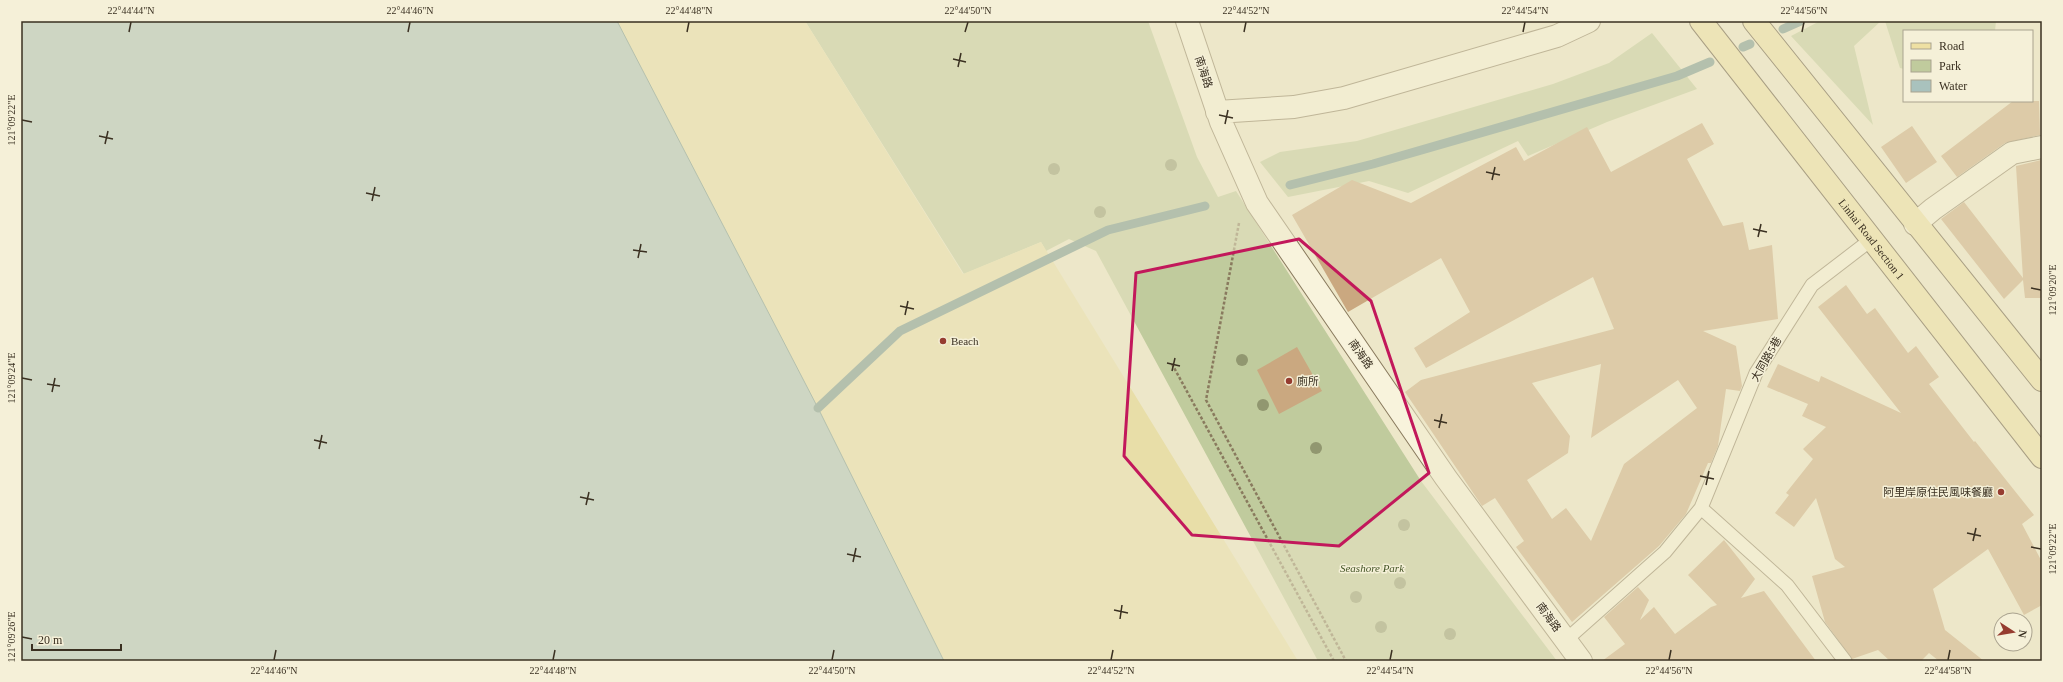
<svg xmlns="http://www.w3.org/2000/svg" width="2063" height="682" viewBox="0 0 2063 682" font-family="'Times New Roman','Noto Sans TC',serif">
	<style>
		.green { fill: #c0cb9d }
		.sand { fill: #e8dea8 }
		.water { fill: #a9c2bd; stroke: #70908c }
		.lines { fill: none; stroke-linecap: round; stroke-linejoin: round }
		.stream { stroke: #70908c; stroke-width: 9 }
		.building { fill: #caa880; fill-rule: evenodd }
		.lane-casing { stroke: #897a5e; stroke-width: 15 }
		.street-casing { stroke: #897a5e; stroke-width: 24 }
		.primary-casing { stroke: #574832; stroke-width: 24 }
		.path { stroke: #897a5e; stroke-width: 2.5; stroke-dasharray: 3 2; stroke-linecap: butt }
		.lane { stroke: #f8f3dc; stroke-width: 13 }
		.street { stroke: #f8f3dc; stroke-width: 22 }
		.primary { stroke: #eee0a3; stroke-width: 22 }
		.tree { fill: #919770 }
		.marked { fill: none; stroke: #c2185b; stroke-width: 3; stroke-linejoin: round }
		.ticks { fill: none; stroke: #3a3021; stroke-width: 1.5 }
		.poi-dot { fill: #963c30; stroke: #f5f0d8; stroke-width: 1.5 }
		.labels { text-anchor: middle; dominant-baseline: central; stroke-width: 3; stroke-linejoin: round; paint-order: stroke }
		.street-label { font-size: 11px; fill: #3a3021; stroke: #f5f0d8 }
		.poi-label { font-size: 11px; fill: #3a3021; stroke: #f5f0d8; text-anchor: start }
		.park-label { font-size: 11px; font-style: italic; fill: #455628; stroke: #f5f0d8 }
		.neatline { fill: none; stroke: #3a3021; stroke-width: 1.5 }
		.ticks-label { font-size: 10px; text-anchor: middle; fill: #3a3021 }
	</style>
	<rect width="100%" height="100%" fill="#ede7c9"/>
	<path class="green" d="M 805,21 L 1148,21 L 1197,157 L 1218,197 L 1236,191 L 1421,481 L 1557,661 L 1318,661 L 1096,251 L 1069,239 L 1046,251 L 1041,242 L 964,274 Z
		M 1820,21 L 1881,21 L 1854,46 L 1873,125 L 1791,36 Z
		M 1885,21 L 1996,21 L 1995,31 L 1904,31 L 1904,69 L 1900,68 Z
		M 1652,33 L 1697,89 L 1607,122 L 1528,156 L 1518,141 L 1408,193 L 1369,181 L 1288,197 L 1260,162 L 1280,152 L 1357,141 L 1553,84 L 1609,63 Z"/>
	<path class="sand" d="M 617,21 L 805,21 L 963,274 L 1041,242 L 1298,661 L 944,661 L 818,408 Z"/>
	<path class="water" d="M 21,21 L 617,21 L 818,408 L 944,661 L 21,661 Z"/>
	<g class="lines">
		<path class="stream" d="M 1783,29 L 1801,21
			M 1743,47 L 1750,44
			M 1290,185 L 1373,164 L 1677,76 L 1710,62
			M 818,408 L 900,331 L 1108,230 L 1205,206"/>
	</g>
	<path class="building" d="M 2013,101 L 2039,101 L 2040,135 L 2005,143 L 1957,177 L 1941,156 Z
		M 1702,123 L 1714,144 L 1687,159 L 1723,226 L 1743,222 L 1749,250 L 1772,245 L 1778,319 L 1703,331 L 1736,346 L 1742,386 L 1740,391 L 1726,389 L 1718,446 L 1711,463 L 1708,463 L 1686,514 L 1659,546 L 1572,622 L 1516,547 L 1524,541 L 1495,498 L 1482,506 L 1405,392 L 1421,380 L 1614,329 L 1593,277 L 1426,368 L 1414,348 L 1470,312 L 1441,258 L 1348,312 L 1292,215 L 1352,180 L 1411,203 L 1516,147 L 1524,161 L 1587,127 L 1611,172 ZM 1601,364 L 1591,438 L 1678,380 L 1697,408 L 1624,464 L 1591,541 L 1566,508 L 1552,519 L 1527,480 L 1568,453 L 1570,436 L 1532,383 Z
		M 1912,126 L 1937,162 L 1906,183 L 1881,147 Z
		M 2041,160 L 2042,298 L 2025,298 L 2023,280 L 2004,299 L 1941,219 L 1964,202 L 2023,278 L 2016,166 Z
		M 1846,285 L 1867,314 L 1875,308 L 1908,353 L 1916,346 L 1939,377 L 1929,384 L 1974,442 L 1975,441 L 2034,515 L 2022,524 L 2042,562 L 2042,605 L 2024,615 L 1988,549 L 1933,589 L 1945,630 L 1984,661 L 1939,661 L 1929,653 L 1921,661 L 1890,661 L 1878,650 L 1852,659 L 1825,622 L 1812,576 L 1845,567 L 1835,559 L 1816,498 L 1794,527 L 1775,513 L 1789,495 L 1786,493 L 1813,459 L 1803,449 L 1826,427 L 1802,416 L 1808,404 L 1767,387 L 1778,364 L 1819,382 L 1821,376 L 1901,413 L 1818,307 Z
		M 1297,347 L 1322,391 L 1279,414 L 1257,370 Z
		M 1724,540 L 1755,579 L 1741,598 L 1764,591 L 1816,661 L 1602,661 L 1625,644 L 1604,617 L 1638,587 L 1649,600 L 1640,620 L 1654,607 L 1675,634 L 1711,607 L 1717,605 L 1688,575 Z"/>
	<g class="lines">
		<g class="lane-casing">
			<path id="lane" d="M 1701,508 L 1787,585 L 1845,661
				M 1566,640 L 1665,552 L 1701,508 L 1756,373 L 1812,285 L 1872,239"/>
		</g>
		<g class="street-casing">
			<path id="street" d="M 1187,21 L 1221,122 L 1257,203 L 1446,478 L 1581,661
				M 1217,112 L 1294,107 L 1344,98 L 1557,36 L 1589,21
				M 1915,224 L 1933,209 L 2012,153 L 2042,147"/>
		</g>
		<g class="primary-casing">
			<g id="primary">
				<path id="s1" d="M 1701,21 L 2042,457"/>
				<path d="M 1754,21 L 2042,380"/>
			</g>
		</g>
		<path class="path" d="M 1239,223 L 1206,400 L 1346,661
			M 1172,364 L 1334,661"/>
		<use href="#lane" class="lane"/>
		<use href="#street" class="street"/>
		<use href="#primary" class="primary"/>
	</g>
	<g class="tree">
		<circle cx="1171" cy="165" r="6"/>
		<circle cx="1054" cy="169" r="6"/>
		<circle cx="1100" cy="212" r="6"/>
		<circle cx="1242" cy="360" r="6"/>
		<circle cx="1263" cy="405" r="6"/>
		<circle cx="1316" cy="448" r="6"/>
		<circle cx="1404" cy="525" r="6"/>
		<circle cx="1400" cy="583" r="6"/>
		<circle cx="1356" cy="597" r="6"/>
		<circle cx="1381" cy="627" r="6"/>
		<circle cx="1450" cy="634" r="6"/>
	</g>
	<path d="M0 0H2063V682H0ZM 1299,239 L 1371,301 L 1429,473 L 1339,546 L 1192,535 L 1124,456 L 1136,273 Z" fill="#ede7c9" fill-opacity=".55" fill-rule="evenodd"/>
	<path class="marked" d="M 1299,239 L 1371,301 L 1429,473 L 1339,546 L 1192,535 L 1124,456 L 1136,273 Z"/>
	<path class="ticks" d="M 129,32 L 131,22M 408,32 L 410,22M 687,32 L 689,22M 965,32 L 968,22M 1244,32 L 1246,22M 1523,32 L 1525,22M 1802,32 L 1804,22M 953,59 L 966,62M 958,67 L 961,53M 1219,115 L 1233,118M 22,120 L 32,122M 1225,124 L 1228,110M 99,136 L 113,139M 105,144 L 108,131M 1486,172 L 1500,175M 1492,180 L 1495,167M 366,193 L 380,196M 372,201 L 375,187M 1753,229 L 1767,232M 1758,237 L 1761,224M 633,250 L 647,252M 638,258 L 641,244M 2031,288 L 2041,290M 900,306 L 914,309M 905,315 L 908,301M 1167,363 L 1180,366M 1172,371 L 1175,358M 22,378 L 32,380M 47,384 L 60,386M 52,392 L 55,378M 1434,420 L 1447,423M 1439,428 L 1442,414M 314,440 L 327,443M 319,449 L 322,435M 1700,476 L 1714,479M 1706,485 L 1709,471M 580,497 L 594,500M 586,505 L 589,492M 1967,533 L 1981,536M 1973,541 L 1976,528M 2031,547 L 2041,549M 847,554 L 861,557M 853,562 L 856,548M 1114,610 L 1128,613M 1120,619 L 1122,605M 22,637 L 32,639M 274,660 L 276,650M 553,660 L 555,650M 832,660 L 834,650M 1111,660 L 1113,650M 1390,660 L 1392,650M 1669,660 L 1671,650M 1948,660 L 1950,650"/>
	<g class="poi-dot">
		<circle cx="943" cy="341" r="4"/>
		<circle cx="1289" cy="381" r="4"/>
		<circle cx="2001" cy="492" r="4"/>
	</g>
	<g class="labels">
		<g class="street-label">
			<text transform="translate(1204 72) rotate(72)">南海路</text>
			<text stroke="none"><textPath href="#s1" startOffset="277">Linhai Road Section 1</textPath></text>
			<text transform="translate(1361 354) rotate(55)">南海路</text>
			<text transform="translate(1766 359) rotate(-60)">大同路5巷</text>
			<text transform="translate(1549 617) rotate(54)">南海路</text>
		</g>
		<g class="poi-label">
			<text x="951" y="341">Beach</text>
			<text x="1297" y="381">廁所</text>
			<text x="1993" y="492" text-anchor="end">阿里岸原住民風味餐廳</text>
		</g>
		<g class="park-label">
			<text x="1372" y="568">Seashore Park</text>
		</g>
	</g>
	<rect width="2063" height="682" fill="none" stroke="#f5f0d8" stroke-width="44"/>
	<rect x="1903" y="30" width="130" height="72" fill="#f5f0d8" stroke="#aaa38f"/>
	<rect x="1911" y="43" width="20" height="6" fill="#eee0a3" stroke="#aaa38f"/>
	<text x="1939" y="50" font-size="12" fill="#3a3021">Road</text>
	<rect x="1911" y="60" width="20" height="12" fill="#c0cb9d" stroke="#aaa38f"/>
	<text x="1939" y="70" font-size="12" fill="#3a3021">Park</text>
	<rect x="1911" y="80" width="20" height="12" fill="#a9c2bd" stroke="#aaa38f"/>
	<text x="1939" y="90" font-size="12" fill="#3a3021">Water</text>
	<g transform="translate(2013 632) rotate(102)"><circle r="19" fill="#f5f0d8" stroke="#aaa38f"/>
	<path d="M0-3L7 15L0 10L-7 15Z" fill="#963c30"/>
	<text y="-6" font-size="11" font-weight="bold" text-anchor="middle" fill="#3a3021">N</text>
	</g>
	<path d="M32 644v6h89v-6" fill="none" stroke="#3a3021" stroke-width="2"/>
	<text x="38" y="644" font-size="12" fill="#3a3021" stroke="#f5f0d8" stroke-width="3" paint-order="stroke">20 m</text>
	<rect x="22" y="22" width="2019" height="638" class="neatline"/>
	<g class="ticks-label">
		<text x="131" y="14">22°44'44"N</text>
		<text x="410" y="14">22°44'46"N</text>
		<text x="689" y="14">22°44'48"N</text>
		<text x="968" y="14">22°44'50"N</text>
		<text x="1246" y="14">22°44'52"N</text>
		<text x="1525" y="14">22°44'54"N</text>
		<text x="1804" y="14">22°44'56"N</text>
		<text transform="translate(11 120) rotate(-90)" y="4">121°09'22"E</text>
		<text transform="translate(2052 290) rotate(-90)" y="4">121°09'20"E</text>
		<text transform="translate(11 378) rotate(-90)" y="4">121°09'24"E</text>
		<text transform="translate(2052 549) rotate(-90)" y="4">121°09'22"E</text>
		<text transform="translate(11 637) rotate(-90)" y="4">121°09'26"E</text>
		<text x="274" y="674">22°44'46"N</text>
		<text x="553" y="674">22°44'48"N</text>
		<text x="832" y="674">22°44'50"N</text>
		<text x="1111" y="674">22°44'52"N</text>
		<text x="1390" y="674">22°44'54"N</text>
		<text x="1669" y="674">22°44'56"N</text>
		<text x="1948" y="674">22°44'58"N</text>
	</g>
</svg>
